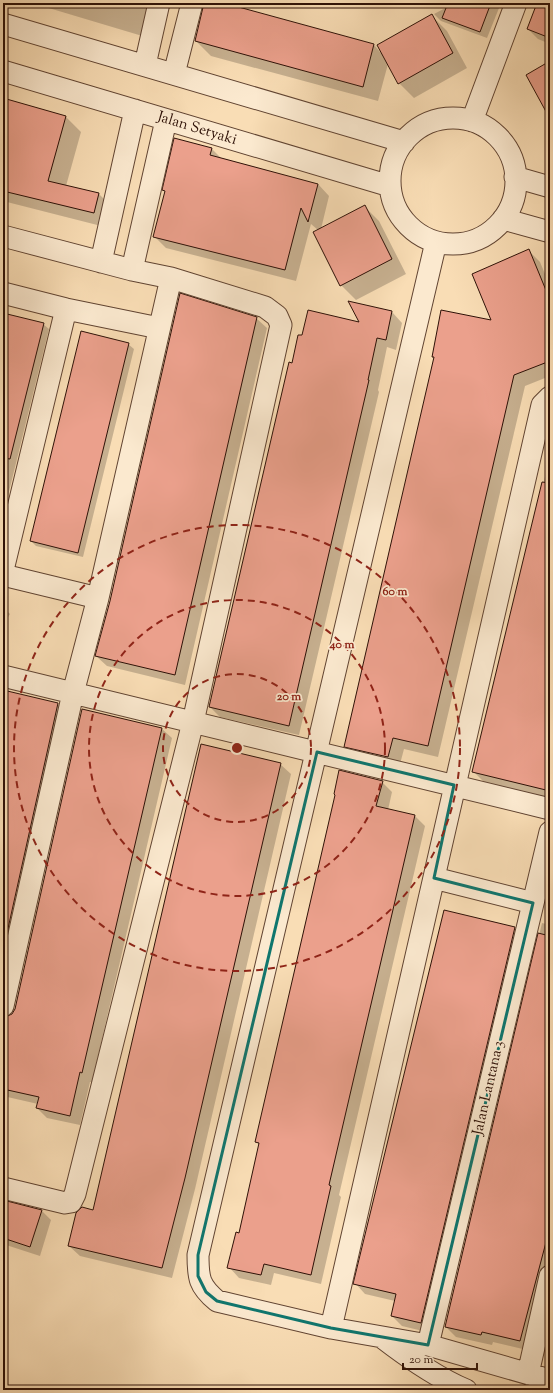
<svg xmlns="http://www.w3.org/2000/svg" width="553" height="1393" viewBox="0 0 553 1393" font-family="'Sorts Mill Goudy',serif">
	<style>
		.shadow { fill: #0003 }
		.building { fill: #eba08c; stroke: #2e1107 }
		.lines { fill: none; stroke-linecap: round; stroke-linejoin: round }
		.minor-casing { stroke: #614432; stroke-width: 23 }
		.minor { stroke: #fbe9cf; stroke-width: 21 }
		.marked { fill: none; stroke: #0f766e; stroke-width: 3; stroke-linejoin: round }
		.ring { fill: none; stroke: #8f2418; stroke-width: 2; stroke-dasharray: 7 5 }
		.labels { text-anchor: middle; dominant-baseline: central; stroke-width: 3.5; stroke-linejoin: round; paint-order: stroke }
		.street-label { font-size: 15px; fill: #2e1107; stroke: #fbe9cf }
		.centre { fill: #8f2418; stroke: #fbe9cf; stroke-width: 2 }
		.ring-label { font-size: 12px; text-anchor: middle; font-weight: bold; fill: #8f2418; stroke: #fbe9cf; stroke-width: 3.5; stroke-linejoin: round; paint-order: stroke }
	</style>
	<rect width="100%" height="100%" fill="#f9ddb5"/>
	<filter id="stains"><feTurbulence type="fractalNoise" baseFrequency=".005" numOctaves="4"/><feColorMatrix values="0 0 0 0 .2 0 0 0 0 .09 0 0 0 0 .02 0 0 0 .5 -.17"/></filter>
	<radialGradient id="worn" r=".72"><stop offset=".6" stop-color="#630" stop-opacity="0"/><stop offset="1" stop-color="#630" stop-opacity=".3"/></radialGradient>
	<path class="shadow" d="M 32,3 L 159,3 L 149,38 Z
		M 205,3 L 220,3 L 374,45 L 381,53 L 432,16 L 447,31 L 467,68 L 414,98 L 399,83 L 388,64 L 378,101 L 211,56 L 196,41 Z
		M 455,3 L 501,3 L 487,38 L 441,21 L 434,14 Z
		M 538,3 L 550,3 L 550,44 L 538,39 L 528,29 Z
		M 3,99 L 66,117 L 81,132 L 66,186 L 99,194 L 114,209 L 109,228 L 3,201 Z
		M 211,148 L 222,159 L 318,184 L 329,196 L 321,229 L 364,206 L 379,221 L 406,274 L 356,300 L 341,285 L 318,230 L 311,224 L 296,281 L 166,248 L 154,236 L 166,192 L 164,190 Z
		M 529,251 L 540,262 L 550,286 L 550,376 L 525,386 L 438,757 L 404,749 L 399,768 L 356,757 L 345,746 L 435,359 L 433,356 L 492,322 Z
		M 392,312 L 402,323 L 396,350 L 387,347 L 378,390 L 379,392 L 299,735 L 220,717 L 210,707 L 293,364 L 360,323 Z
		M 3,313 L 43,324 L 49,329 L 3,516 Z
		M 256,318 L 267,328 L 185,685 L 107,666 L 96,656 Z
		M 128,344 L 134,349 L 83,557 L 36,546 L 31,541 Z
		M 550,456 L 550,798 L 484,782 L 473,771 Z
		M 3,607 L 10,614 L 3,625 Z
		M 3,691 L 58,704 L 68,714 L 3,1003 Z
		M 162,729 L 172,738 L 92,1082 L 90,1082 L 80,1125 L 47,1118 L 37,1108 L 38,1104 L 3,1096 L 3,1019 L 12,1015 Z
		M 280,764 L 291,774 L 195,1189 L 172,1278 L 80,1256 L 69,1246 L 94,1211 Z
		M 382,782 L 392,792 L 388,810 L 415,816 L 425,826 L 339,1195 L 341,1197 L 321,1284 L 274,1273 L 271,1285 L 239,1278 L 229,1267 L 240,1234 L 260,1146 L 256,1141 Z
		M 542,923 L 550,925 L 550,1276 L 531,1351 L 493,1342 L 492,1345 L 456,1337 L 446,1327 Z
		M 514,928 L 525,939 L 431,1333 L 402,1326 L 392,1316 L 395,1301 L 365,1294 L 355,1283 Z
		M 3,1201 L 42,1211 L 51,1220 L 40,1256 L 3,1244 Z"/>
	<path class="building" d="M 204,3 L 224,3 L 374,44 L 363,87 L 195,41 Z
		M 448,3 L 491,3 L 480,32 L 442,18 Z
		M 537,3 L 550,3 L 550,38 L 527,29 Z
		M 432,14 L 453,53 L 398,84 L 377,45 Z
		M 550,61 L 550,119 L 526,75 Z
		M 3,98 L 66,116 L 48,181 L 99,193 L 94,213 L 3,191 Z
		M 174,138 L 212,148 L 210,155 L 318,184 L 308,222 L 301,208 L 285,270 L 153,237 L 165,191 L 162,190 Z
		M 365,205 L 392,259 L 340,286 L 313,232 Z
		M 529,249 L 550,300 L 550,361 L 514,375 L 428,746 L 393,738 L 388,757 L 344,747 L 434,357 L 432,357 L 441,310 L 491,320 L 472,274 Z
		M 180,293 L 257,317 L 175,675 L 95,656 L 110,601 Z
		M 348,301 L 392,311 L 386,340 L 377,338 L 368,380 L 369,380 L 289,726 L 209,707 L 289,362 L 292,363 L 298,335 L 302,335 L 308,310 L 359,322 Z
		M 3,313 L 44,323 L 10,459 L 3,458 Z
		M 81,331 L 129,343 L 78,553 L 30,541 Z
		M 542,482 L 550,483 L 550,791 L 472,772 Z
		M 3,690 L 58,703 L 3,951 Z
		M 82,709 L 162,728 L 82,1073 L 80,1072 L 70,1116 L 36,1108 L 39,1097 L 3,1089 L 3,1018 L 12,1014 L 15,1009 Z
		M 201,744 L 281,763 L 185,1178 L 162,1268 L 68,1246 L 76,1213 L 82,1207 L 93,1210 Z
		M 339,770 L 383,781 L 376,806 L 415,815 L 329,1185 L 331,1186 L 311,1275 L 264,1264 L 261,1275 L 227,1268 L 236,1232 L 239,1233 L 259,1143 L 255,1142 L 335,795 L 334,794 Z
		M 444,910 L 515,927 L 421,1323 L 391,1316 L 396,1294 L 353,1284 Z
		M 538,933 L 550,936 L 550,1227 L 520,1341 L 482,1332 L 481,1335 L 445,1327 Z
		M 3,1200 L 42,1210 L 30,1247 L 3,1238 Z"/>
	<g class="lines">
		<g class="minor-casing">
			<path id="minor" d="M 3,24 L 404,142
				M 145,65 L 159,3
				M 3,71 L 390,186
				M 174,74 L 192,3
				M390 181a63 63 0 1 1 126 0a63 63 0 1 1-126 0Z
				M 472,121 L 516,3
				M 515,177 L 550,187
				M 503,219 L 550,232
				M 3,236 L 132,270 L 171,278 L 265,307 L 277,316 L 281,325 L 193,722 L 75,1194 L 71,1202 L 65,1203 L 3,1188
				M 436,242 L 198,1255 C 198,1278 199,1286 217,1301 L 331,1328 L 428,1345 L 550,1380
				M 101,262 L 135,110
				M 132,270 L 166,120
				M 3,293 L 66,309 L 159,328
				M 3,570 L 66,309
				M 3,575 L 98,598
				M 3,676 L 550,809
				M 434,878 L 533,903
				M 3,1006 L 73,693 L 98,598 L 171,278
				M 331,1328 L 542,405 L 550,397
				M 384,1339 C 410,1359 436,1377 466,1390
				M 428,1345 L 550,832
				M 528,1374 L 550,1276"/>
		</g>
		<use href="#minor" class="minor"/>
	</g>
	<path class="marked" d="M 317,752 L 454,785 L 434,878 L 533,903 L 428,1345 L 331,1328 L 217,1301 L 206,1292 L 198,1276 L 198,1255 Z"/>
	<g class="ring">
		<circle cx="237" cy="748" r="74"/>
		<circle cx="237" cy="748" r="148"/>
		<circle cx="237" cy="748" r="223"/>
	</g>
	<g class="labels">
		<g class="street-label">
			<text transform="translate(197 129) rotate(17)">Jalan Setyaki</text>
			<text transform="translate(489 1088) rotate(-77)">Jalan Lantana 3</text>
		</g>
	</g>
	<circle cx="237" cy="748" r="6" class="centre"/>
	<g class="ring-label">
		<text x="395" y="595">60 m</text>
		<text x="342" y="648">40 m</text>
		<text x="289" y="700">20 m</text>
	</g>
	<rect width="553" height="1393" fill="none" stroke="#f9ddb5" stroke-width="16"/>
	<rect x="4" y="4" width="545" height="1385" fill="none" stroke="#2e1107" stroke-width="2"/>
	<rect x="8" y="8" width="537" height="1377" fill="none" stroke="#2e1107"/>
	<path d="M403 1363v6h74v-6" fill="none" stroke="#2e1107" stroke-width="2"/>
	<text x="409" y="1363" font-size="12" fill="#2e1107" stroke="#fbe9cf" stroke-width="3" paint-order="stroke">20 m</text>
	<rect width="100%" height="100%" filter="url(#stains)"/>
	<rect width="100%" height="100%" fill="url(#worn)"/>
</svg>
